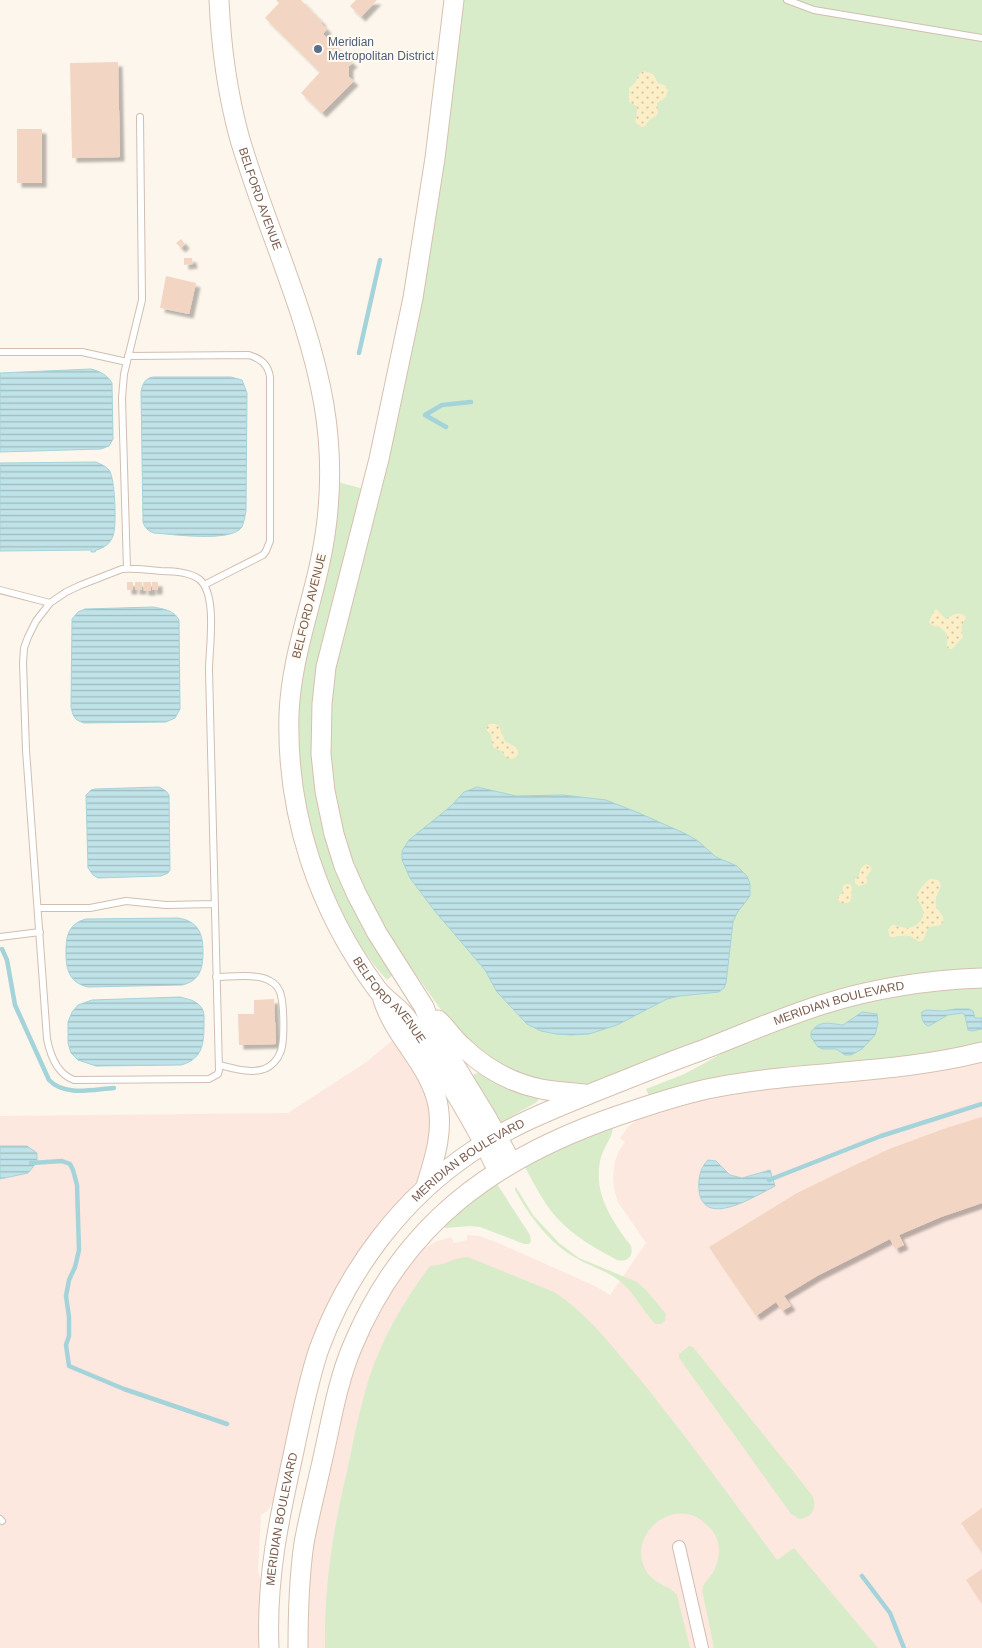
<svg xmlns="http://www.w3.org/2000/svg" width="982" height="1648" viewBox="0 0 982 1648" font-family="Arial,sans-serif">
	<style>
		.commercial { fill: #fde8e0 }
		.green { fill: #d8ecc9 }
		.sand { fill: url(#sand-dots) }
		.water { fill: url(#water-rules); stroke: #a5d3da }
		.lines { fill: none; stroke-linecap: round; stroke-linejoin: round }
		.stream { stroke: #a5d3da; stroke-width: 4.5 }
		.building { fill: #f3d5c3; filter: url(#shadow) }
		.lane-casing { stroke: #d1beb0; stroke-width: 8 }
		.street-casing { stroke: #d1beb0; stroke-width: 14 }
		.secondary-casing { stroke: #d6c0b0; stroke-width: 21 }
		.lane { stroke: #fff; stroke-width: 6 }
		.street { stroke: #fff; stroke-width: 12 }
		.secondary { stroke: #fff; stroke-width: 19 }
		.service-dot { fill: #5c6f8a; stroke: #fffaf3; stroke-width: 2 }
		.labels { text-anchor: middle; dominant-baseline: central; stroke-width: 4; stroke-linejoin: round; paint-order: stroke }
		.service-label { font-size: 12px; fill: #4e5e75; stroke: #fffaf3; text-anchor: start }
		.street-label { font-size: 12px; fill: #7a5c4d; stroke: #fffaf3 }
	</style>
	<defs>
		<pattern id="sand-dots" width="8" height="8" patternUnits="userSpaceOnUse" patternTransform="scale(1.25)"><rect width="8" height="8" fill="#fcefc7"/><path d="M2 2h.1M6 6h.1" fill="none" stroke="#d1c5a4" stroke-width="1.8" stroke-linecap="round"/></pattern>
		<pattern id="water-rules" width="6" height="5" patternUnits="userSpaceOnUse" patternTransform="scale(1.25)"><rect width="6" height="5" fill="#bfe3e8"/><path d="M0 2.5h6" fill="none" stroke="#a0bbbe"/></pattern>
		<filter id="shadow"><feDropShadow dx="4.5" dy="4.5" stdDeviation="1" flood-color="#0004"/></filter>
	</defs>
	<rect width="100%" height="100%" fill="#fdf6ec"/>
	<path class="commercial" d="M 396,1037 L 430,1100 L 432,1140 L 419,1178 L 381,1223 L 349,1266 L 301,1377 L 273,1502 L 267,1511 L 261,1515 L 258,1570 L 261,1580 L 260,1648 L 0,1648 L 0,1116 L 288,1113 L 368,1061 Z
		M 982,1061 L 982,1648 L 307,1648 L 308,1594 L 314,1539 L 349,1386 L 361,1349 L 379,1311 L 398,1280 L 422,1250 L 435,1242 L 451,1237 L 454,1243 L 467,1240 L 467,1235 L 479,1236 L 496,1242 L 595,1286 L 610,1295 L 646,1243 L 618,1202 L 614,1189 L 613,1178 L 615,1161 L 619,1151 L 625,1142 L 620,1138 L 628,1127 L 638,1119 L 680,1105 L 723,1095 Z"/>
	<path class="green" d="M 462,0 L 982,0 L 982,969 L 972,970 L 592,1083 L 582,1085 L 542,1082 L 502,1068 L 456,1031 L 388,935 L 362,886 L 349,854 L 336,805 L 329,742 L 333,682 L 337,658 L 384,475 Z
		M 338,482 L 364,489 L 314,772 L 393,975 L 387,980 C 323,910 295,810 298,717 C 299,685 306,654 312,623 C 321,576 329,529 338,482 Z
		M 982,986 L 982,1043 L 933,1054 L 649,1096 L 646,1089 C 658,1084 670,1080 682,1075 C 701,1066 719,1054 739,1045 C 818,1010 896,992 982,986 Z
		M 478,1073 C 497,1084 516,1093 538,1098 L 538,1100 L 537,1102 L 500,1123 L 473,1078 L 474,1074 Z
		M 611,1127 L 613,1128 C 612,1138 604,1147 601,1157 C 592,1192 611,1219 631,1246 C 634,1256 627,1263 617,1260 C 595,1248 573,1236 556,1217 C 543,1202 534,1184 525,1167 L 525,1164 L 577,1140 Z
		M 497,1184 L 530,1235 L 531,1241 L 529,1244 L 524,1244 L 480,1227 L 470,1226 L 445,1228 L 444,1225 L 458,1211 Z
		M 516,1187 L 533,1215 L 559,1243 L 579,1258 L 637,1282 L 646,1290 L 666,1314 L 665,1321 L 661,1324 L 655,1324 C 643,1311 635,1294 621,1282 C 608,1271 591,1267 576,1258 C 549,1243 530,1217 515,1190 L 515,1188 Z
		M 468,1257 L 554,1292 C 586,1312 610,1344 634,1372 C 684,1433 730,1497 777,1560 L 794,1548 L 878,1648 L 714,1648 L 702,1590 C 704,1582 708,1580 712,1574 C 717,1566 719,1557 719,1548 C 718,1539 714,1531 707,1525 C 674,1491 621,1539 649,1575 C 657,1585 670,1586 677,1595 L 690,1648 L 325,1648 C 324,1587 333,1530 347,1471 C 354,1439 360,1406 370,1375 C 384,1335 405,1299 430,1266 C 444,1266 454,1257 468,1257 Z
		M 689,1346 L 693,1347 L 812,1495 C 818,1507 812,1518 799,1519 L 791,1514 L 679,1358 L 679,1354 Z"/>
	<path class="sand" d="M 643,71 L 653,74 L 658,83 L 666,86 L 668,91 L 665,98 L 657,103 L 658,113 L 656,116 L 649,120 L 645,126 L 642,127 L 636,123 C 634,118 640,110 635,105 C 633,104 631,104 629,102 L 629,88 L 635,83 L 640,73 Z
		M 936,609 L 946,619 C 954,615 958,610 966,617 L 961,627 L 963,637 L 952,649 L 949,649 L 947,647 L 947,634 L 941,628 L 931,625 L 929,622 L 934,611 Z
		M 489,724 L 495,724 L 499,726 L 505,741 L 517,748 L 518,752 L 517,756 L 512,759 L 506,758 L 503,752 L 493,747 L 491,735 L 486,729 Z
		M 866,864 L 870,866 L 872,869 L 867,876 L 867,883 C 863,885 858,888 855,883 L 855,879 L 859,876 L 861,868 Z
		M 931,879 L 938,880 L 941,885 C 939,893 933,899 937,908 C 939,912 945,917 943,922 C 941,927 933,925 929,928 C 925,931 926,939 921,941 C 916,942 914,937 910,936 C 903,934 896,938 890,937 L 888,930 L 892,925 C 897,925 902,928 907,928 C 916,928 925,920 923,910 C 922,905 917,901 917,896 C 917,892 927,880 931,879 Z
		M 846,884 L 850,884 L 852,887 L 851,900 L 848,903 L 841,903 L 838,900 L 838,897 L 843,892 L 843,886 Z"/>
	<path class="water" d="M 91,369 C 99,371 108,375 112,383 L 113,439 L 109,446 L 101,449 L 0,452 L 0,373 Z
		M 153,377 L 231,377 L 242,380 L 247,393 L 246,511 C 245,516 244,522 242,527 C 231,543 172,534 154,533 C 148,531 145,528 143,522 L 141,392 C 142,385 145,378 153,377 Z
		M 96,462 C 100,464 106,466 109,470 C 115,477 117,526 113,536 C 110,544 104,548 96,550 L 95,552 L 91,552 L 91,550 L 0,551 L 0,463 Z
		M 153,607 C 163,609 174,610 179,620 L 180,709 L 175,718 L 166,722 L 84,723 C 74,720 73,716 71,707 L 72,619 L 78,612 L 85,609 Z
		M 159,787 L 166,791 L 169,795 L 170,870 L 168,873 L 161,876 L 98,878 L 93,875 L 88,868 L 86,795 L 91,790 L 95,789 Z
		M 477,787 L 516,796 L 563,795 L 606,800 L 639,813 L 686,834 L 698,841 L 716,857 L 737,866 L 747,876 L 750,884 L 750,896 L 737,913 L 733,922 L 726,983 L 724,988 L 719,992 L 680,996 L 667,999 L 617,1025 L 589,1034 L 571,1035 L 556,1034 L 541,1031 L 527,1024 L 497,992 L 485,970 L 434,910 L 410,878 L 402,860 L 402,851 L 409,840 L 451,806 L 464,792 Z
		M 178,918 C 198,921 203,933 203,952 C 203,968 200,981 182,985 L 88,987 C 70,983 66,970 66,954 C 66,938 67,924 86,919 Z
		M 180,997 C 187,999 196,1000 201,1007 C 205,1012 204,1019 204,1025 C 204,1045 202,1059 181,1065 L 96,1066 L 78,1060 L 71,1053 L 68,1043 L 68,1022 L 72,1012 L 78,1005 L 92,1000 Z
		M 955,1009 L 969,1009 L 973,1011 L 975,1018 L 982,1018 L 982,1029 L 972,1031 L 968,1030 L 965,1016 L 963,1013 L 948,1015 L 929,1026 C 923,1025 921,1018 922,1012 L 926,1010 L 943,1011 Z
		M 862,1012 L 877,1014 L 878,1023 L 875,1035 L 862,1049 L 851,1055 L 845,1055 L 836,1049 L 823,1049 L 818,1047 L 811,1037 L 811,1032 C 820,1019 831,1024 843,1025 Z
		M 0,1146 L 27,1146 L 37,1153 L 37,1162 L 28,1173 L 0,1179 Z
		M 708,1160 L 716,1161 L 730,1175 L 742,1178 L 770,1170 L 775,1186 C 757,1195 703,1230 699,1190 C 698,1179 700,1168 708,1160 Z"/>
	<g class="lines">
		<path class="stream" d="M 359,353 L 380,260
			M 446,427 L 425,415 L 442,405 L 471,402
			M 2,949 L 7,960 L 15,1005 L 49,1080 C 65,1097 94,1089 114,1088
			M 31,1163 L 62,1161 L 70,1164 L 73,1170 L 77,1185 L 79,1250 L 75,1267 L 69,1280 L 66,1296 L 69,1317 L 69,1336 L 66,1345 L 69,1366 L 124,1389 L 227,1424
			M 769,1180 L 881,1136 L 982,1104
			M 862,1576 L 890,1613 L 904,1648"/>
	</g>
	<path class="building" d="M 276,0 L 301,0 L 322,22 L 321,23 L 327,29 L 323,34 L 353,63 L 349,66 L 349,77 L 354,81 L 322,113 L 301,93 L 320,72 L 265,18 L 279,3 Z
		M 356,0 L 377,0 L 361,17 L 350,6 Z
		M 118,62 L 120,157 L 72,158 L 70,63 Z
		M 17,129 L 42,129 L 42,183 L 17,183 Z
		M 181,239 L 185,244 L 181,248 L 176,243 Z
		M 184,258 L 192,258 L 193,264 L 184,265 Z
		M 166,276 L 196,283 L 189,314 L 160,308 Z
		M 127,582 L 133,582 L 133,590 L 127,590 Z
		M 135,582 L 142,582 L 142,590 L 135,590 Z
		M 143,582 L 151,582 L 151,591 L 144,591 Z
		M 152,582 L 158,582 L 158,590 L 152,590 Z
		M 274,999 L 276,1044 L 239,1045 L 238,1014 L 254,1014 L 254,1000 Z
		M 982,1117 L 982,1203 L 941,1217 L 899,1235 L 904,1245 L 895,1249 L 890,1239 L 817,1276 L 784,1296 L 791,1306 L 782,1311 L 776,1302 L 756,1316 L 709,1247 L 797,1193 L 834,1175 L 889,1149 L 946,1128 Z
		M 982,1508 L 982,1553 L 961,1523 Z
		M 982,1569 L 982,1604 L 966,1580 Z"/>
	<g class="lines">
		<g class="lane-casing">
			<path id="lane" d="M 787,0 L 814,10 L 982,38
				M 0,352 L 82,352 L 127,362
				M 128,356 L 249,355 C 261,359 268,364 270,377 L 270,541 L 266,551 L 263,555 L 204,585
				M 122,569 C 135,568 148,570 161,571 C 174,571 189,572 199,579 C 218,594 209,648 209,670 L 219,1070 L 218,1074 L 209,1079 L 74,1080 C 57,1074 50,1054 47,1039 L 26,750 L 23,663 L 24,648 L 28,637 L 36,621 L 50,603 L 66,592 L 81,585 Z
				M 127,569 L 122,398 L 124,374 L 142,300 L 140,117
				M 0,590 L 50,603
				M 39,908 L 90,908 L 126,901 L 166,905 L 214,904
				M 0,937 L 40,932
				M 216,977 C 230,977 258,973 270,981 C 274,983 278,987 280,992 C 284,1003 285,1043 280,1053 C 278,1059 271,1067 264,1069 C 250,1074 233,1068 219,1065
				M 0,1519 L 2,1521"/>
		</g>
		<g class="street-casing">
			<path id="street" d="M 679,1547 L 702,1648"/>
		</g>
		<g class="secondary-casing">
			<g id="secondary">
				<path id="s1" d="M 219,0 C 221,46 227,91 239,136 C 265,226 308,312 324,405 C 333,459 331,514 319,567 C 308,616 291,663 289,714 C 286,814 318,909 377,989 C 386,1001 400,1008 408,1020 C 441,1068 473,1119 498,1171"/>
				<path d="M 454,0 L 435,158 L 413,298 L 379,459 L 326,667 L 322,704 L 321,754 L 325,791 L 334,834 L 344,866 L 357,895 L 377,933 L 424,1007 L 432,1028 L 487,1118 L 511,1162"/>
				<path d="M 383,1000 C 386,1008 390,1017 394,1024 C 408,1048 428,1070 436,1097 C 445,1127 435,1158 426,1186"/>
				<path d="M 438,1020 C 447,1028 454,1040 464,1048 C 485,1068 512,1083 541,1089 C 555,1092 570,1092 584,1094"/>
				<path id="s2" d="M 269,1648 C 266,1578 279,1519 294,1451 C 301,1417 308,1382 319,1349 C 348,1270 402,1198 473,1151 C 510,1126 550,1110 592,1093 C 628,1079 663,1064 700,1051 C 741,1035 782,1017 824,1004 C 875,988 928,980 982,978"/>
				<path d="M 298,1648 C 298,1613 299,1578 304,1543 C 309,1516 316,1489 322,1462 C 331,1423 337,1382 353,1345 C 404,1223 495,1158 617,1116 C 646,1106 676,1096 707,1089 C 798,1070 892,1075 982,1052"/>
			</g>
		</g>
		<use href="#lane" class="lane"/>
		<use href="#street" class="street"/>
		<use href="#secondary" class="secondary"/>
	</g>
	<circle class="service-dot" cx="318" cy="49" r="5"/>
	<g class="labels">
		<g class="service-label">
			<text x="328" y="42">Meridian<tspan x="328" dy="14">Metropolitan District</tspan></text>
		</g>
		<g class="street-label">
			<text stroke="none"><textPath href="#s1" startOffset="204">BELFORD AVENUE</textPath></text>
			<text transform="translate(309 606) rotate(-76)">BELFORD AVENUE</text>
			<text stroke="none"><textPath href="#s1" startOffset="1044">BELFORD AVENUE</textPath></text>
			<text stroke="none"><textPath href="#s2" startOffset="955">MERIDIAN BOULEVARD</textPath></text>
			<text stroke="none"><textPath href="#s2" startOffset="550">MERIDIAN BOULEVARD</textPath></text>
			<text stroke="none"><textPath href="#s2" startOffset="130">MERIDIAN BOULEVARD</textPath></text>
		</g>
	</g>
</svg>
